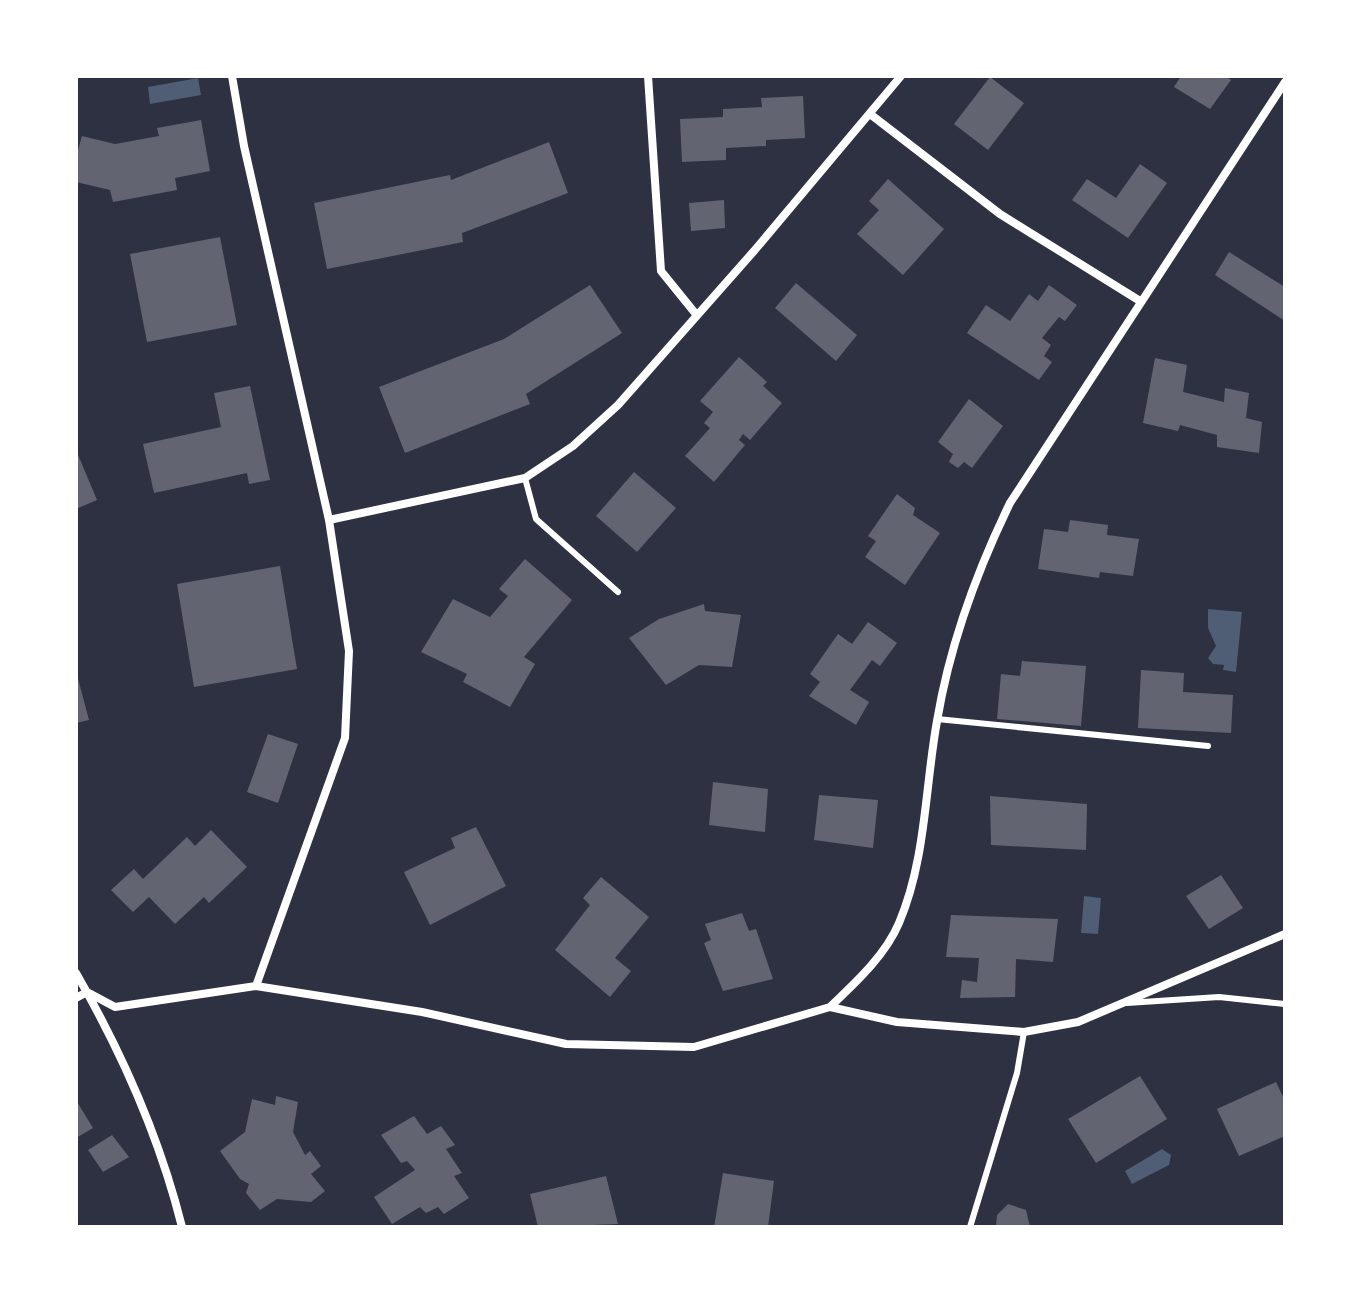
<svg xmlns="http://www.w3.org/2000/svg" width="1361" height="1303" viewBox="0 0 1361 1303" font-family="'Fira Sans',sans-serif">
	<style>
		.water { fill: #4f5d75 }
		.building { fill: #626471 }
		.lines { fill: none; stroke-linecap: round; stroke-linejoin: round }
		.service { stroke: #fff; stroke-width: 6 }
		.minor { stroke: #fff; stroke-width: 8 }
	</style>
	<rect width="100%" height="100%" fill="#2d3142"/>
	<path class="water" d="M 198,78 L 201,95 L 150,104 L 148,87 Z
		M 1208,609 L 1242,612 L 1236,672 L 1223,670 L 1224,665 L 1213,664 L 1208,658 L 1216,646 L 1208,628 Z
		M 1084,896 L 1101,898 L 1098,934 L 1081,933 Z
		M 1162,1149 L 1171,1155 L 1169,1165 L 1132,1184 L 1125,1171 Z"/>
	<path class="building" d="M 1181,76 L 1225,76 L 1231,80 L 1210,109 L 1174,87 Z
		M 990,77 L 1024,103 L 988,150 L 954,124 Z
		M 803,96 L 805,138 L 766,140 L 766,146 L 726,148 L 726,160 L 682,162 L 680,119 L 723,117 L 723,109 L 762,107 L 761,98 Z
		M 201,120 L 210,171 L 175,178 L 177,190 L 113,202 L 110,190 L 76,182 L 76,157 L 82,136 L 115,144 L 159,136 L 157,128 Z
		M 549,142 L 568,193 L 462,233 L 463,242 L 327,269 L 314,203 L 450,175 L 451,180 Z
		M 1140,164 L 1167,183 L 1128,238 L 1072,200 L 1087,179 L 1116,198 Z
		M 888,179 L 944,229 L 903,275 L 857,234 L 879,210 L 869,201 Z
		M 724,200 L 725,228 L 691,231 L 689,203 Z
		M 220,237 L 237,325 L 147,342 L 130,254 Z
		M 1229,252 L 1285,287 L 1285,321 L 1215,275 Z
		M 796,283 L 857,335 L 836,361 L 775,308 Z
		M 590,285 L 622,333 L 526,394 L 530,404 L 405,453 L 379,387 L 504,339 Z
		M 1049,285 L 1077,305 L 1065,321 L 1059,317 L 1042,338 L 1051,345 L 1044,356 L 1052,362 L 1039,380 L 967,333 L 986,305 L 1010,321 L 1029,294 L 1038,301 Z
		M 739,357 L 767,382 L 763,386 L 782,403 L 750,440 L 743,434 L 739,440 L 745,445 L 714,482 L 685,456 L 710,428 L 704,423 L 713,412 L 700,401 Z
		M 1155,358 L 1187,365 L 1183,392 L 1224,402 L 1225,388 L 1249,393 L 1246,418 L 1262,422 L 1259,453 L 1217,447 L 1217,435 L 1180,425 L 1178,431 L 1143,423 Z
		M 250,386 L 270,480 L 249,484 L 247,473 L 154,493 L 143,444 L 221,427 L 214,393 Z
		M 969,399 L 1003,426 L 972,468 L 964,462 L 958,468 L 949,462 L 953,454 L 938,442 Z
		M 76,450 L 97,500 L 76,509 Z
		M 634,472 L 676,508 L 637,552 L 596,516 Z
		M 897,494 L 915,508 L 913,515 L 940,533 L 905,585 L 865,557 L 876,541 L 868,536 Z
		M 1070,520 L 1108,525 L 1107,535 L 1139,539 L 1133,576 L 1100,572 L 1099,578 L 1038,569 L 1044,529 L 1068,532 Z
		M 525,559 L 572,600 L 524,657 L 535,664 L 510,707 L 463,682 L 467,674 L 421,652 L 453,599 L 490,617 L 508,596 L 499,589 Z
		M 280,566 L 297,669 L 194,687 L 177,584 Z
		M 704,604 L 705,611 L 741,615 L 732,667 L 699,665 L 666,685 L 629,638 L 659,619 Z
		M 868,622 L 897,643 L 880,666 L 872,660 L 850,690 L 869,702 L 856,725 L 809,696 L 820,682 L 810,674 L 838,634 L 852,644 Z
		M 1022,661 L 1086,666 L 1081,726 L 997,719 L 1001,674 L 1020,676 Z
		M 1141,670 L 1184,673 L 1183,692 L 1233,695 L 1231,733 L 1138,728 Z
		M 76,671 L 89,720 L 76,723 Z
		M 268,734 L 298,744 L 278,803 L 247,792 Z
		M 713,782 L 768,789 L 765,832 L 709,825 Z
		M 819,795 L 878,800 L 873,848 L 814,840 Z
		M 990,796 L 1087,804 L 1086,850 L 991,845 Z
		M 476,827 L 506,886 L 430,925 L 404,872 L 455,848 L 451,838 Z
		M 211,830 L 247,867 L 209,903 L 204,897 L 175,924 L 149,897 L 133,912 L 111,890 L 134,869 L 143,879 L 187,837 L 195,846 Z
		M 1221,875 L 1243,908 L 1209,929 L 1186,896 Z
		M 601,877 L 649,917 L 615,958 L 631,971 L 610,997 L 555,950 L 590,905 L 583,898 Z
		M 742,913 L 749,931 L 756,929 L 773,979 L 723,991 L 704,943 L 711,940 L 705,924 Z
		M 951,915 L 1058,919 L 1053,962 L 1016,959 L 1015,997 L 960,998 L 962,980 L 977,982 L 979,958 L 946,957 Z
		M 1140,1076 L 1167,1119 L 1096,1163 L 1068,1119 Z
		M 1276,1082 L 1285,1101 L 1285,1136 L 1239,1156 L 1217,1109 Z
		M 276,1096 L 298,1102 L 293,1132 L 305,1155 L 310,1151 L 321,1166 L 311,1174 L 325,1191 L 311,1202 L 277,1199 L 260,1210 L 246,1193 L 249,1184 L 240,1179 L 220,1151 L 245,1132 L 252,1099 L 275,1105 Z
		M 76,1100 L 93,1128 L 76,1138 Z
		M 414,1116 L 427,1134 L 441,1126 L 455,1145 L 446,1149 L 462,1173 L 454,1176 L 469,1198 L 444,1214 L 438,1207 L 426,1213 L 420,1207 L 392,1224 L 374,1197 L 415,1170 L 407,1161 L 401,1163 L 381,1135 Z
		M 112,1135 L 129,1157 L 103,1172 L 88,1150 Z
		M 723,1173 L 774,1181 L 768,1227 L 714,1227 Z
		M 606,1176 L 618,1224 L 538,1227 L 530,1194 Z
		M 1008,1204 L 1026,1210 L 1030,1227 L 996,1227 L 997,1215 Z"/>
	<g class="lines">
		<path class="service" d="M 525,478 L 536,519 L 618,592
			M 937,719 L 1208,746
			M 1127,1003 L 1219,997 L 1285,1004
			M 970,1227 L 1017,1073 L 1024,1032"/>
		<path class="minor" d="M 232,76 L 244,146 L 329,520 L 349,651 L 345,738 L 256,986
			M 648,76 L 661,271 L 695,313
			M 870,114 L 1000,214 L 1140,301
			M 329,520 L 525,478 L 573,446 L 618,405 L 754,251 L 901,76
			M 76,973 C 121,1051 160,1139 182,1227
			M 76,998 L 87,992 L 115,1007 L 256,986 L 422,1012 L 566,1044 L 694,1047 L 830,1007 L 897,1022 L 1024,1032 L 1078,1022 L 1285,934
			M 830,1007 C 855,983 885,956 899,923 C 926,860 925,787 937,721 C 950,643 976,573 1010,503 L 1285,82"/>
	</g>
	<rect width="1361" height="1303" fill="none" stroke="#ffffff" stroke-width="156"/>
</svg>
